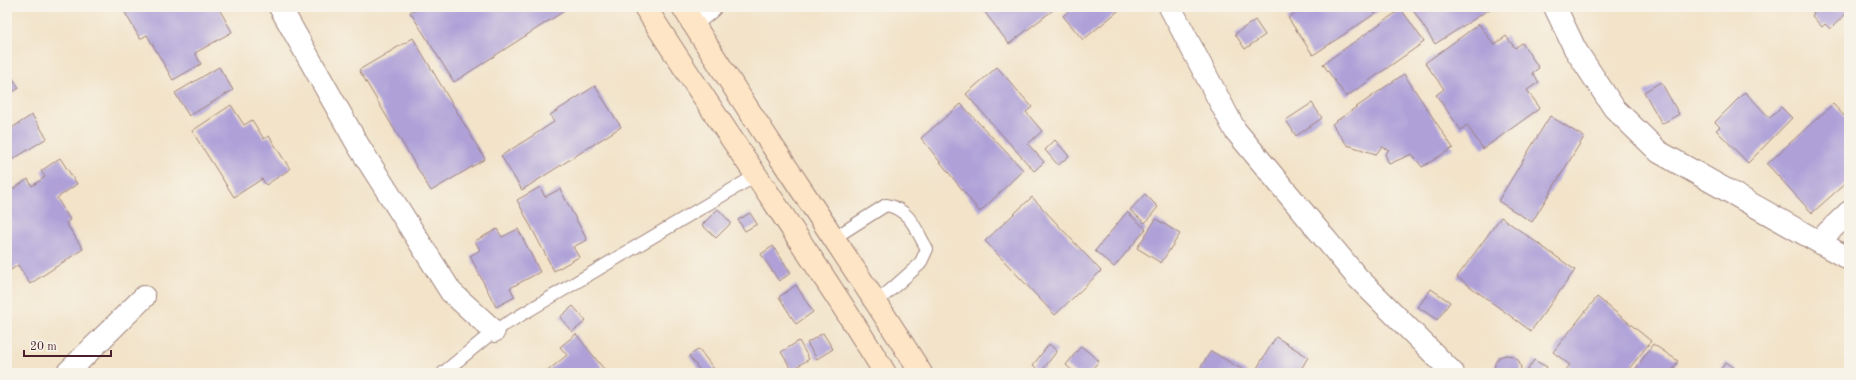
<svg xmlns="http://www.w3.org/2000/svg" width="1856" height="380" viewBox="0 0 1856 380" font-family="'Old Standard TT',serif">
	<style>
		.building { fill: #afa1d8 }
		.lines { fill: none; stroke-linecap: round; stroke-linejoin: round }
		.lane-casing { stroke: #9e817a; stroke-width: 14 }
		.street-casing { stroke: #9e817a; stroke-width: 24 }
		.secondary-casing { stroke: #9e817a; stroke-width: 24 }
		.lane { stroke: #fff; stroke-width: 12 }
		.street { stroke: #fff; stroke-width: 22 }
		.secondary { stroke: #fde5c5; stroke-width: 22 }
	</style>
	<rect width="100%" height="100%" fill="#f7f3e8"/>
	<filter id="ink" filterUnits="userSpaceOnUse"><feTurbulence type="fractalNoise" baseFrequency=".025" numOctaves="2"/><feDisplacementMap in="SourceGraphic" scale="8" xChannelSelector="R" yChannelSelector="G"/><feConvolveMatrix kernelMatrix="1 2 1 2 8 2 1 2 1" color-interpolation-filters="sRGB"/></filter>
	<filter id="wash" filterUnits="userSpaceOnUse"><feTurbulence type="fractalNoise" baseFrequency=".012" numOctaves="4" result="noise"/><feDisplacementMap in="SourceGraphic" scale="16" xChannelSelector="R" yChannelSelector="G"/><feGaussianBlur stdDeviation="0.9" result="paint"/><feColorMatrix in="noise" values="0 0 0 0 0 0 0 0 0 0 0 0 0 0 0 0 0 1.4 0 .05"/><feComposite in="paint" operator="in"/></filter>
	<g filter="url(#wash)">
		<rect width="100%" height="100%" fill="#f2e3c9"/>
		<g id="blocks">
			<path class="building" d="M 127,7 L 218,7 L 232,32 L 195,53 L 201,64 L 173,80 L 147,35 L 140,39 L 123,9 Z
				M 418,7 L 561,7 L 564,11 L 454,82 L 410,12 Z
				M 981,7 L 1057,7 L 1009,44 Z
				M 1074,7 L 1123,7 L 1083,40 L 1063,16 Z
				M 1304,7 L 1385,7 L 1313,55 L 1288,18 Z
				M 1411,7 L 1493,7 L 1435,44 Z
				M 1808,7 L 1849,7 L 1849,11 L 1830,29 L 1825,24 L 1822,27 L 1812,16 L 1814,13 Z
				M 1401,9 L 1424,42 L 1346,97 L 1323,64 Z
				M 1255,20 L 1265,35 L 1245,49 L 1235,34 Z
				M 1479,24 L 1494,45 L 1506,36 L 1515,48 L 1522,43 L 1539,68 L 1532,73 L 1539,82 L 1527,90 L 1540,108 L 1483,149 L 1467,125 L 1461,130 L 1436,95 L 1444,89 L 1425,63 Z
				M 413,38 L 485,159 L 431,191 L 359,70 Z
				M 219,67 L 233,90 L 189,116 L 175,93 Z
				M 997,67 L 1032,107 L 1026,112 L 1042,131 L 1028,144 L 1044,162 L 1034,171 L 966,94 Z
				M 7,69 L 19,88 L 7,96 Z
				M 1404,74 L 1453,148 L 1422,167 L 1412,154 L 1389,164 L 1385,154 L 1389,150 L 1382,147 L 1376,154 L 1347,145 L 1332,124 Z
				M 1661,82 L 1679,114 L 1662,124 L 1644,92 Z
				M 595,86 L 621,127 L 522,190 L 501,156 L 554,122 L 550,115 Z
				M 1745,92 L 1770,118 L 1781,107 L 1792,118 L 1748,163 L 1716,130 L 1720,127 L 1715,122 Z
				M 1312,103 L 1322,118 L 1296,136 L 1286,120 Z
				M 961,104 L 1023,170 L 980,212 L 921,138 Z
				M 1833,104 L 1849,121 L 1849,180 L 1812,213 L 1767,164 Z
				M 231,105 L 244,125 L 252,120 L 264,139 L 269,136 L 290,169 L 266,185 L 262,179 L 234,197 L 192,131 Z
				M 32,115 L 47,138 L 7,163 L 7,131 Z
				M 1550,116 L 1584,137 L 1532,222 L 1498,201 Z
				M 1055,140 L 1069,156 L 1058,165 L 1045,150 Z
				M 60,158 L 77,184 L 57,198 L 70,220 L 66,223 L 83,249 L 30,284 L 18,265 L 11,270 L 7,264 L 7,193 L 28,179 L 32,186 L 45,177 L 41,171 Z
				M 540,187 L 545,197 L 560,189 L 587,240 L 573,247 L 579,257 L 554,271 L 517,200 Z
				M 1145,194 L 1158,207 L 1145,223 L 1130,210 Z
				M 1032,197 L 1101,271 L 1055,315 L 985,241 Z
				M 718,209 L 731,223 L 716,238 L 702,225 Z
				M 1127,212 L 1146,229 L 1114,267 L 1095,251 Z
				M 750,213 L 757,224 L 745,231 L 738,220 Z
				M 1501,217 L 1575,270 L 1531,331 L 1457,277 Z
				M 1156,219 L 1180,234 L 1161,263 L 1137,248 Z
				M 497,229 L 502,237 L 518,229 L 540,272 L 510,288 L 515,297 L 496,307 L 470,256 L 480,250 L 475,241 Z
				M 773,246 L 791,273 L 779,281 L 761,254 Z
				M 796,285 L 813,312 L 796,324 L 779,297 Z
				M 1431,289 L 1450,302 L 1437,320 L 1418,307 Z
				M 1597,297 L 1651,341 L 1626,373 L 1563,373 L 1570,365 L 1553,352 Z
				M 573,306 L 586,321 L 572,332 L 560,317 Z
				M 823,333 L 833,349 L 817,359 L 807,343 Z
				M 576,334 L 607,373 L 545,373 L 567,355 L 560,347 Z
				M 1276,337 L 1308,357 L 1299,373 L 1254,373 Z
				M 799,341 L 809,359 L 792,370 L 781,352 Z
				M 1049,344 L 1057,351 L 1041,372 L 1033,365 Z
				M 1653,344 L 1678,361 L 1671,373 L 1639,373 L 1635,370 Z
				M 1081,346 L 1099,361 L 1089,373 L 1075,373 L 1066,365 Z
				M 699,349 L 717,373 L 702,373 L 689,356 Z
				M 1211,351 L 1248,373 L 1197,373 Z
				M 1506,355 L 1513,356 L 1519,361 L 1521,368 L 1520,373 L 1494,373 L 1495,363 L 1499,357 Z
				M 1534,360 L 1547,367 L 1543,373 L 1530,373 L 1527,371 Z
				M 1726,362 L 1739,371 L 1737,373 L 1718,373 Z"/>
		</g>
	</g>
	<g filter="url(#ink)">
		<use href="#blocks" fill-opacity="0" stroke="#9e817a" stroke-width="1"/>
		<g class="lines">
			<g class="lane-casing">
				<path id="lane" d="M 834,238 L 886,205 C 910,209 916,230 927,249 L 920,264 L 877,302
					M 443,373 L 494,331 L 755,176"/>
			</g>
			<g class="street-casing">
				<path id="street" d="M 280,7 L 358,145 L 451,292 L 494,331
					M 1170,7 L 1235,130 L 1357,277 L 1453,373
					M 1555,7 L 1575,49 L 1614,108 L 1659,152 L 1849,259
					M 692,22 L 710,7
					M 1819,241 L 1849,212
					M 67,373 L 144,297"/>
			</g>
			<g class="secondary-casing">
				<path id="secondary" d="M 645,7 C 723,130 809,249 885,373
					M 683,7 C 759,131 844,249 921,373"/>
			</g>
			<use href="#lane" class="lane"/>
			<use href="#street" class="street"/>
			<use href="#secondary" class="secondary"/>
		</g>
	</g>
	<rect width="1856" height="380" fill="none" stroke="#f7f3e8" stroke-width="24"/>
	<path d="M24 350v6h87v-6" fill="none" stroke="#4a1f2b" stroke-width="2"/>
	<text x="30" y="350" font-size="12" fill="#4a1f2b" stroke="#f7f3e8" stroke-width="3" paint-order="stroke">20 m</text>
</svg>
